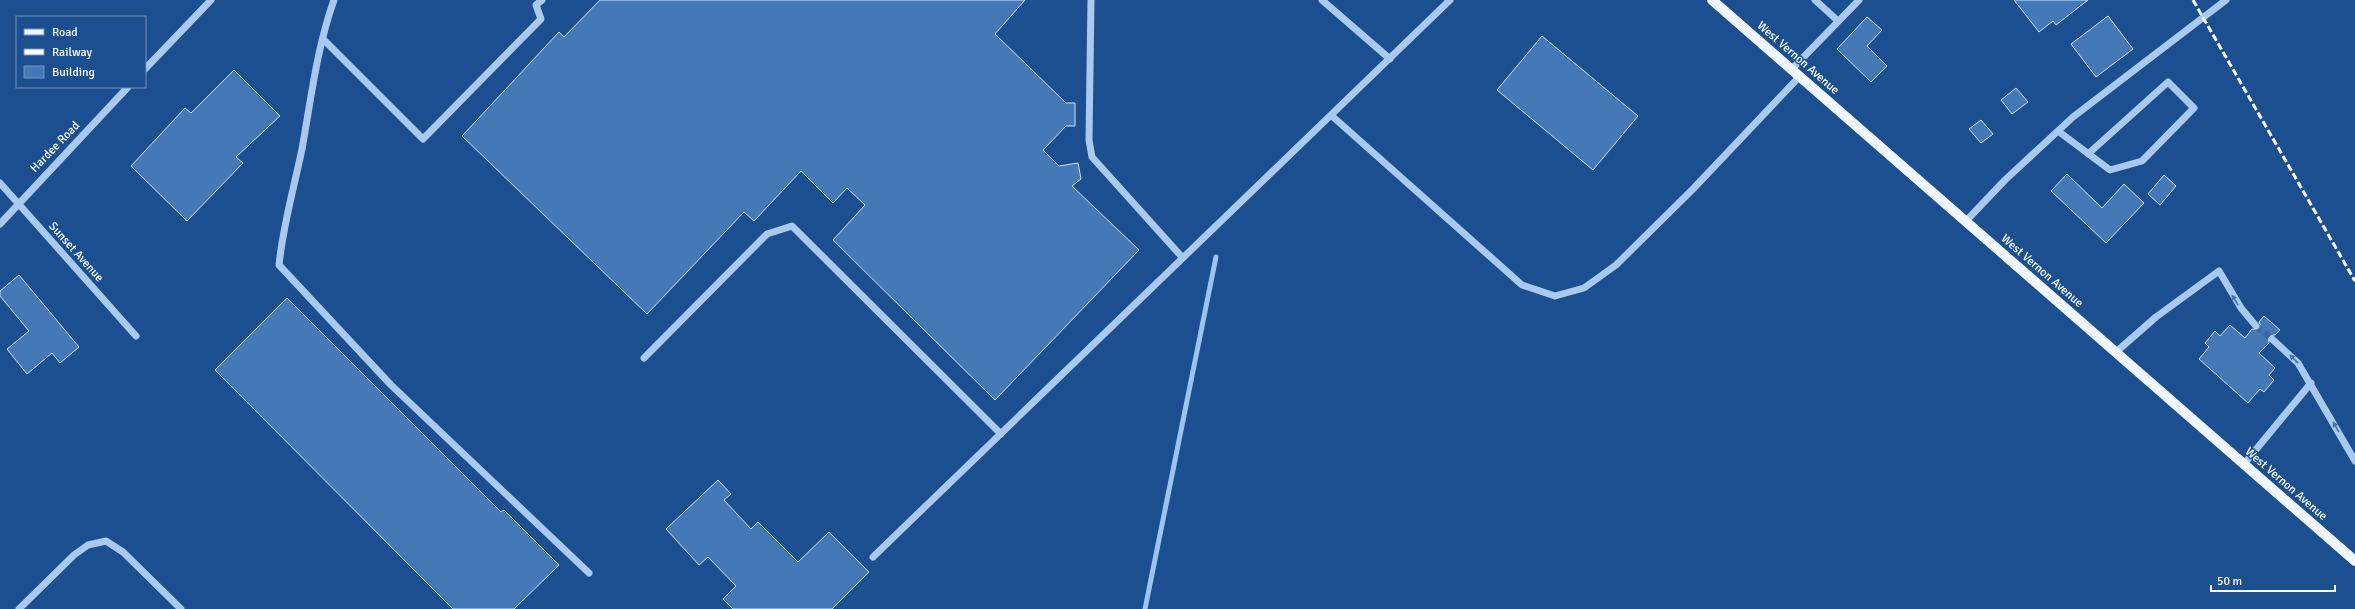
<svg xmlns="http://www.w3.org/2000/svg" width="2355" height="609" viewBox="0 0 2355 609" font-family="Signika,sans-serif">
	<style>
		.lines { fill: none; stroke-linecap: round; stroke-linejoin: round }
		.stream { stroke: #9cc4f0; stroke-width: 5 }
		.building { fill: #4478b7; stroke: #cfe3fa }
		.minor-tunnel { stroke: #3d69a0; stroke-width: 7; stroke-dasharray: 7 3.5; stroke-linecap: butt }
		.minor { stroke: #a9c9ee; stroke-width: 7 }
		.major { stroke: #f0f6ff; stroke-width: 10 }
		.rail { stroke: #fff; stroke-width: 3; stroke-dasharray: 7 3; stroke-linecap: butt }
		.oneway { fill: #4674ac }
		.labels { text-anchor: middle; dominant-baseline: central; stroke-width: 3; stroke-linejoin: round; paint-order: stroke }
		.street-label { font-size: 12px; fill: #fff; stroke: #1b4f8f }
	</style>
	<rect width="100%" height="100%" fill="#1b4f8f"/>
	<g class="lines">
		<path class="stream" d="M 1145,609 L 1216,257"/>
	</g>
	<path class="building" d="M 600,0 L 1025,0 L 995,34 L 1066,103 L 1075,103 L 1075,126 L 1066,126 L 1043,150 L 1059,166 L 1078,163 L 1081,179 L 1072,186 L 1139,250 L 995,400 L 833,240 L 865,205 L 847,188 L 833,203 L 801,171 L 754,221 L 744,212 L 647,314 L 462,136 L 559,32 L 564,37 Z
		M 2014,0 L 2088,0 L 2056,25 L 2053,21 L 2039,32 Z
		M 2108,16 L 2133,49 L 2096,77 L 2071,44 Z
		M 1867,17 L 1882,30 L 1867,46 L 1887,66 L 1871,82 L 1837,49 Z
		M 1542,36 L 1638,116 L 1593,170 L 1497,90 Z
		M 234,70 L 280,116 L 236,157 L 243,163 L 187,221 L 131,166 L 185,108 L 191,113 Z
		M 2016,88 L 2028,102 L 2012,114 L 2001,100 Z
		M 1981,120 L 1993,134 L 1981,143 L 1969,129 Z
		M 2067,174 L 2102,208 L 2124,184 L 2144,203 L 2106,243 L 2051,191 Z
		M 2164,175 L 2176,186 L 2160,205 L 2148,194 Z
		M 19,275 L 79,347 L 60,363 L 52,353 L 27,374 L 7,349 L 29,331 L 0,296 L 0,291 Z
		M 287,298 L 501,512 L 504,510 L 559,565 L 514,609 L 453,609 L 215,370 Z
		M 2264,316 L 2280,330 L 2275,335 L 2268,336 L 2269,343 L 2259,353 L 2275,368 L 2269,375 L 2274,380 L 2264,392 L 2260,389 L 2248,403 L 2199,359 L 2209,347 L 2205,343 L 2215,331 L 2220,336 L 2230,325 L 2245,338 L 2252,329 L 2259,330 L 2261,326 L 2259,322 Z
		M 718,480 L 731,494 L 724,500 L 751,529 L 758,522 L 798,562 L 829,532 L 869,572 L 832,609 L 733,609 L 723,599 L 736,586 L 708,557 L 699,565 L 666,529 Z"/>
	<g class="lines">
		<path class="minor-tunnel" d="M 2256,326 L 2272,339"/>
		<path class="minor" d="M 334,0 C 317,47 311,99 302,149 C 294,188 283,225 279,265 L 391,385 L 589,573
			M 1091,0 L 1089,140 L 1092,157 L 1182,257
			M 1322,0 L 1390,59
			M 1815,0 L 1838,21
			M 323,39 L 423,139 L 541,19 L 536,5 L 542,0
			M 145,69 L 211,0
			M 1792,69 L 1859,0
			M 1332,116 L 1522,285 L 1555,296 L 1584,288 L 1616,265 L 1693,189 L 1800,76
			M 2058,131 L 2110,170 L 2142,161 L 2194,108 L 2168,82 L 2088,154
			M 0,183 L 136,336
			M 1966,221 L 2005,180 L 2073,117 L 2226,0
			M 0,224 L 128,87
			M 2272,339 L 2298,363 L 2355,461
			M 2116,352 L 2156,317 L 2219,271 L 2241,308 L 2256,326
			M 644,358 L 767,234 L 792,226 L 1001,434
			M 2244,464 L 2311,383
			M 873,557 L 1450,0
			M 19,609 L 74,555 L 88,545 L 106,541 L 123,552 L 181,609"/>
		<path class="major" d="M 1712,0 L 2355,561"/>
		<path class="rail" d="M 2193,0 L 2355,281"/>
	</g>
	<defs><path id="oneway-solid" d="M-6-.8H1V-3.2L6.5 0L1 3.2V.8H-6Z"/></defs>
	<g class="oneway">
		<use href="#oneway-solid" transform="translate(2235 300) rotate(-122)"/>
		<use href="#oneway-solid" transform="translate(2294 359) rotate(-136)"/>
		<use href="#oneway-solid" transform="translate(2336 427) rotate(-120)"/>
	</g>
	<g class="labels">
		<g class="street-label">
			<text transform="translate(1798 58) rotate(41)">West Vernon Avenue</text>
			<text transform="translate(55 147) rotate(-46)">Hardee Road</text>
			<text transform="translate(76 252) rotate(48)">Sunset Avenue</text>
			<text transform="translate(2042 271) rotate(41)">West Vernon Avenue</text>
			<text transform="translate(2286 484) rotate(41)">West Vernon Avenue</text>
		</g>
	</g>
	<rect x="16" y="16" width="130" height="72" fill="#1b4f8f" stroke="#7695bc"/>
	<rect x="24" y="29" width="20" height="6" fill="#f0f6ff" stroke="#7695bc"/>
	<text x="52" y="36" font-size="12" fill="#ffffff">Road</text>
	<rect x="24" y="49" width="20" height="6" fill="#ffffff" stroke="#7695bc"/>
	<text x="52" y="56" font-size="12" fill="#ffffff">Railway</text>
	<rect x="24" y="66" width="20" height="12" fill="#4478b7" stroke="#7695bc"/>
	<text x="52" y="76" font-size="12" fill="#ffffff">Building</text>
	<path d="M2211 585v6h124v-6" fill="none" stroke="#ffffff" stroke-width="2"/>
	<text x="2217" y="585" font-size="12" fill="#ffffff" stroke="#1b4f8f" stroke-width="3" paint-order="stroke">50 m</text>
</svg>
